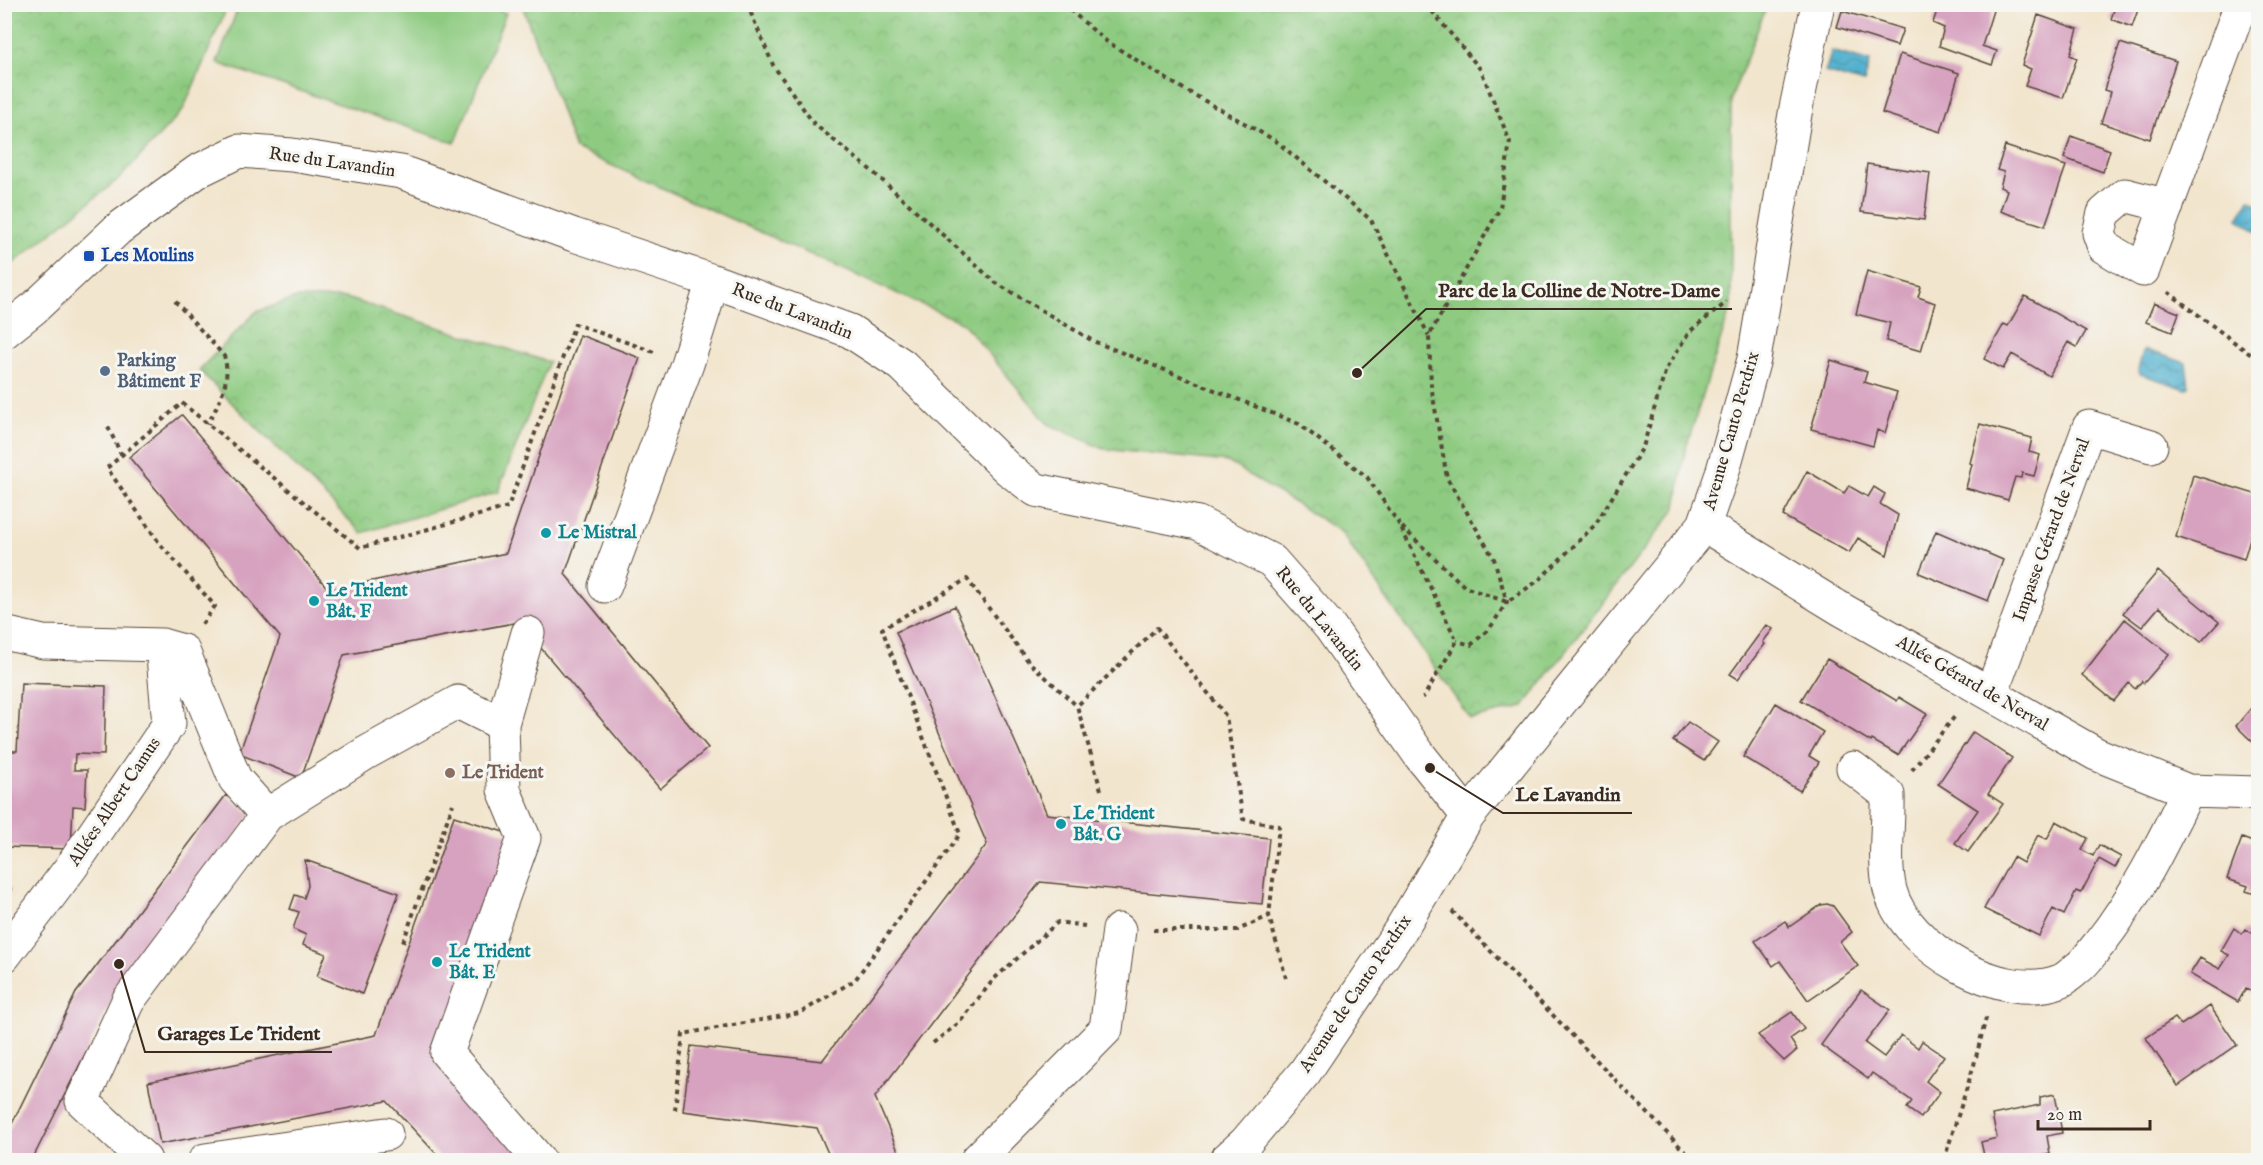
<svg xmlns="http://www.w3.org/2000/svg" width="2263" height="1165" viewBox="0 0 2263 1165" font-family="'IM FELL English',serif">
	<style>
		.grass { fill: #8ecb81; stroke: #647a50; stroke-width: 1.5 }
		.park { fill: url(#park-crowns); stroke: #647a50; stroke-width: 1.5 }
		.water { fill: url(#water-waves); stroke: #466e76; stroke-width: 1.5 }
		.building { fill: #d7a2bf }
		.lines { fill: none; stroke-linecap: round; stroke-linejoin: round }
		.minor-casing { stroke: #564638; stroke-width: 35 }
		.path { stroke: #564638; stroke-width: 4; stroke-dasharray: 4.5 4.5; stroke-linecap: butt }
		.minor { stroke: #fff; stroke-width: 33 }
		.transit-dot { fill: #1a4fb4; stroke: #f6f6f2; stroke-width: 2 }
		.service-dot { fill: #5c6f8a; stroke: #f6f6f2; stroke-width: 2 }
		.culture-dot { fill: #0f9aa8; stroke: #f6f6f2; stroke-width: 2 }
		.education-dot { fill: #8d6e63; stroke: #f6f6f2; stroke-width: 2 }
		.labels { text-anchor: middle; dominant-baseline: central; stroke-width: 6; stroke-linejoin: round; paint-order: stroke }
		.street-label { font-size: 18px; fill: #3b2a1e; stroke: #f6f6f2 }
		.transit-label { font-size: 18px; font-weight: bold; fill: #164399; stroke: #f6f6f2; text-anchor: start }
		.service-label { font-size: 18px; font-weight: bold; fill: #4e5e75; stroke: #f6f6f2; text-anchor: start }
		.culture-label { font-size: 18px; font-weight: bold; fill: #0d838f; stroke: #f6f6f2; text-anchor: start }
		.education-label { font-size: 18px; font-weight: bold; fill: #785e54; stroke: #f6f6f2; text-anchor: start }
		.leader { fill: none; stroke: #3b2a1e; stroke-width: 2 }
		.callout-dot { fill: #3b2a1e; stroke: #f6f6f2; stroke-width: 2 }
		.callout-label { font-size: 20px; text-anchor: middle; font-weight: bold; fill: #3b2a1e; stroke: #f6f6f2; stroke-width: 6; stroke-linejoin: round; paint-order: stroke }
	</style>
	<defs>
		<pattern id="park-crowns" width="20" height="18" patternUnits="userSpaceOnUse" patternTransform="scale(1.5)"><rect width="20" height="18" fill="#8ecb81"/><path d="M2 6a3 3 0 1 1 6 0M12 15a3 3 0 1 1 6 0" fill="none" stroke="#7bae6f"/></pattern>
		<pattern id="water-waves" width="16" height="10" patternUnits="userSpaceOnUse" patternTransform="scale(1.5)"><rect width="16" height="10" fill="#51b1cf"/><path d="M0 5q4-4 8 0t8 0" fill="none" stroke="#4490a7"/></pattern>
	</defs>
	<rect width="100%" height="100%" fill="#f6f6f2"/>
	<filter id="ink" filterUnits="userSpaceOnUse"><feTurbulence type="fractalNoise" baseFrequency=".0167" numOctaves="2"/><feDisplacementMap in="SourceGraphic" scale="12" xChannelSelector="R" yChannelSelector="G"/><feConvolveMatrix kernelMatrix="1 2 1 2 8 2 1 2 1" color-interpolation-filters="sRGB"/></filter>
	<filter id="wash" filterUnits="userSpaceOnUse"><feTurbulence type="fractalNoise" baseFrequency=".008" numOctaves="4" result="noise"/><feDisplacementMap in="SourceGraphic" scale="24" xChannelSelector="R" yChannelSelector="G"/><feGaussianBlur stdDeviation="1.35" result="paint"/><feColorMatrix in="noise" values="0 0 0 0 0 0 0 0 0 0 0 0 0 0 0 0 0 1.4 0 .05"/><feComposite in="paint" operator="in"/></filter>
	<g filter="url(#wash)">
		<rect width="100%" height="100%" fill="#f2e5cd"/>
		<path class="grass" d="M 484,5 L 506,13 L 455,143 L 217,63 L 239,5 Z"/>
		<path class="park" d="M 5,4 L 228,5 L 183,110 L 120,178 L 5,270 Z
			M 522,5 L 1767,5 L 1731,99 L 1731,307 L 1685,451 L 1676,508 L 1523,707 L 1470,719 L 1340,531 L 1228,462 L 1104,449 L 1048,424 L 963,323 L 575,149 Z
			M 296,298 L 346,298 L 549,362 L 498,492 L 362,533 L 199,370 L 256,312 Z"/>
		<path class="water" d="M 1832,51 L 1870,62 L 1864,83 L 1825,72 Z
			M 2249,199 L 2258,204 L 2258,232 L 2238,219 Z
			M 2147,350 L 2186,363 L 2189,387 L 2186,389 L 2140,374 L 2138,370 L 2143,351 Z"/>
		<g id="blocks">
			<path class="building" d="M 1939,4 L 1995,4 L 1982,46 L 1997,51 L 1992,65 L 1939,46 L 1944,28 L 1933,23 Z
				M 2116,4 L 2140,4 L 2132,27 L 2111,19 Z
				M 1842,11 L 1903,29 L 1897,46 L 1837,27 Z
				M 2038,15 L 2078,29 L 2070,55 L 2077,58 L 2063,98 L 2025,86 L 2031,69 L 2022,65 Z
				M 2120,43 L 2176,61 L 2150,139 L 2101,123 L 2111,92 L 2104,90 Z
				M 1900,54 L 1959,73 L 1941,132 L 1882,113 Z
				M 2071,136 L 2110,150 L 2103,172 L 2064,158 Z
				M 2005,146 L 2066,166 L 2045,226 L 2000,211 L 2007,190 L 2000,187 L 2004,172 L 1997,170 Z
				M 1867,164 L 1930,173 L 1924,220 L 1861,212 Z
				M 1867,271 L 1921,287 L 1918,297 L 1935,303 L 1921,351 L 1886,341 L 1890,323 L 1856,314 Z
				M 2025,296 L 2086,331 L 2077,347 L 2068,342 L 2049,376 L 2012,354 L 2003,369 L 1984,359 L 2004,324 L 2008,326 Z
				M 2154,303 L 2179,313 L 2172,332 L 2146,322 Z
				M 580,335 L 640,358 L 565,574 L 708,748 L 660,789 L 519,622 L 344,655 L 301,778 L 239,754 L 280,637 L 129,457 L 182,415 L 329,590 L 506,553 Z
				M 1831,360 L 1867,372 L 1864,382 L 1897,392 L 1885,433 L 1877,430 L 1873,446 L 1811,429 Z
				M 1980,424 L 2032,438 L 2029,452 L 2040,455 L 2034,476 L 2022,473 L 2021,478 L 2015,477 L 2008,500 L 1966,488 L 1972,464 L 1970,463 Z
				M 1807,471 L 1844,493 L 1849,486 L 1868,497 L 1874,487 L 1885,494 L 1880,504 L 1898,515 L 1887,555 L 1858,538 L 1849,553 L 1783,516 Z
				M 2193,475 L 2258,495 L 2258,511 L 2244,559 L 2176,537 Z
				M 1936,531 L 2003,560 L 1988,601 L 1919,573 Z
				M 2158,571 L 2219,622 L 2201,642 L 2159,607 L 2142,627 L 2123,613 Z
				M 955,606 L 1047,814 L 1269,838 L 1262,904 L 1040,882 L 875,1097 L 902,1160 L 831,1160 L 817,1128 L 683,1111 L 691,1046 L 822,1061 L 987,844 L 896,632 Z
				M 2125,619 L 2169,654 L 2144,683 L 2142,681 L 2135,689 L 2129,683 L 2114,701 L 2082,675 Z
				M 1766,625 L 1773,629 L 1763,642 L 1765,644 L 1738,679 L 1730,674 Z
				M 1827,659 L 1897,701 L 1899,697 L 1927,714 L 1898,755 L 1872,740 L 1871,742 L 1801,700 Z
				M 21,683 L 106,686 L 104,755 L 75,754 L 74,770 L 87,770 L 85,807 L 73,806 L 71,849 L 4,847 L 4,751 L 17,751 Z
				M 2258,700 L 2258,747 L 2236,726 Z
				M 1776,703 L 1823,732 L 1809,756 L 1819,762 L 1800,791 L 1743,757 Z
				M 1688,722 L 1718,742 L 1704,761 L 1673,741 Z
				M 1973,732 L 2012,758 L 1988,794 L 2003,804 L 1968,852 L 1955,843 L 1978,810 L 1938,784 Z
				M 226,795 L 251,814 L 107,1010 L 32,1160 L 21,1160 L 4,1152 L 4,1140 L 76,993 Z
				M 454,816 L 516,836 L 438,1054 L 530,1160 L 442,1160 L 387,1101 L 160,1144 L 148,1082 L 376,1035 Z
				M 2056,821 L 2088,838 L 2082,850 L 2093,856 L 2099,845 L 2121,857 L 2115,868 L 2099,859 L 2081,893 L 2076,891 L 2064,915 L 2053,909 L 2039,936 L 1984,909 L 2013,857 L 2023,863 L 2038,835 L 2047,839 Z
				M 2242,838 L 2258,844 L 2258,895 L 2246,891 L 2248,886 L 2227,879 Z
				M 305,860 L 399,893 L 362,994 L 317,976 L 326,954 L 303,945 L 306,935 L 293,929 L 299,912 L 290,909 L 295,895 L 304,898 L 308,886 Z
				M 4,885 L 11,889 L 4,902 Z
				M 1827,904 L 1833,906 L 1852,932 L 1840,942 L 1858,966 L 1808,1000 L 1780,961 L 1773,966 L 1755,941 L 1785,921 L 1789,927 L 1821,905 Z
				M 2234,928 L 2242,934 L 2245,929 L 2258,936 L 2258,995 L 2246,988 L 2238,1002 L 2190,974 L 2200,958 L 2220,969 L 2229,955 L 2221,951 Z
				M 1861,990 L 1890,1010 L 1865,1043 L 1884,1057 L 1901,1035 L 1918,1048 L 1922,1041 L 1944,1056 L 1926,1081 L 1940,1092 L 1921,1118 L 1907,1108 L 1912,1101 L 1872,1073 L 1868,1079 L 1821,1045 Z
				M 2210,1006 L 2237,1045 L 2178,1086 L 2146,1038 L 2175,1018 L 2181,1025 Z
				M 1792,1012 L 1804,1029 L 1790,1039 L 1797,1050 L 1784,1061 L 1758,1035 Z
				M 2055,1094 L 2062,1133 L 2047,1136 L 2050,1154 L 2037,1157 L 2038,1160 L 1985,1160 L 1981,1142 L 1997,1138 L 1992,1115 L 2040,1105 L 2040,1097 Z"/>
		</g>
	</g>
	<g filter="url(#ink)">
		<use href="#blocks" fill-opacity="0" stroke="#564638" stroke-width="1.5"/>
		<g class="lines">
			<g class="minor-casing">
				<path id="minor" d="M 2167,206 L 2125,195 L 2104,213 L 2099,233 L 2104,247 L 2143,270 L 2241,4
					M 4,332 L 34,308 L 118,229 L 198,171 L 239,151 L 292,155 L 401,172 L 574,235 L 713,281 L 850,331 L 902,365 L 1008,469 L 1036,490 L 1198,523 L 1272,561 L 1330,627 L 1421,757 L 1468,816
					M 1704,525 L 1841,609 L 2096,754 L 2188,791 L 2258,793
					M 605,586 L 687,364 L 713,281
					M 4,633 L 43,642 L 162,645 L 169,724 L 72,866 L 4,956
					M 528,633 L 502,724 L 504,790 L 524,838 L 447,1053 L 539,1160
					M 1991,694 L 2089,427 L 2151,446
					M 1853,768 L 1888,795 C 1889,825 1883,861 1890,890 C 1905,948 2003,1004 2060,981 C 2066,979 2073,972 2078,968 C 2086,962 2092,952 2099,944 C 2136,897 2162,844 2188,791
					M 267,815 L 366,753 L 458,702 L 502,724
					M 145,1160 L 82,1101 L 128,1001 L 267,815 L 235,779 L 183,651 L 162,645
					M 205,1160 L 386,1134
					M 977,1160 L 1106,1029 L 1119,930
					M 1226,1160 L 1246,1142 L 1305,1072 L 1401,929 L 1468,816 L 1704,525 L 1722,474 L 1754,359 L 1796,108 L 1818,4"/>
			</g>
			<path class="path" d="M 747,4 L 773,65 L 814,124 L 873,172 L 996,283 L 1093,341 L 1299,424 L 1367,477 L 1399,524 L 1457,641 L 1423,698
				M 1063,4 L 1106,41 L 1173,83 L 1276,141 L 1371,220 L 1429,336
				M 1426,4 L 1481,70 L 1510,142 L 1500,208 L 1429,336 L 1431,385 L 1447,478 L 1494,559 L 1507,602 L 1490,628 L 1471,645 L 1457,641
				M 4,13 L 17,4
				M 2168,292 L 2258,360
				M 175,301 L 224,356 C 232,380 219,402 208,424
				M 108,427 L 121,454
				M 1402,527 L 1465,587 L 1507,602 L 1539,580 L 1595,525 L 1643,447 L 1666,369 L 1689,332 L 1727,302
				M 202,624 L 215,606 L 160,544 L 107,468 L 182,403 L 360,548 L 508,507 L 575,324 L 654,352
				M 1912,770 L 1956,715
				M 1101,790 L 1077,706 L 1157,628 L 1226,716 L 1243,819 L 1279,826 L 1269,916 L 1286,978
				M 1452,911 L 1693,1160
				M 1153,930 L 1238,930 L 1269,916
				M 403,942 L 453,804
				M 933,1043 L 959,1023 L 994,979 L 1058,922 L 1085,926
				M 675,1110 L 683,1034 L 800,1013 L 855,980 L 960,834 L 882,629 L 967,579 L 1029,662 L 1077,706
				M 4,1157 L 11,1160
				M 1944,1160 L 1974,1065 L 1987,1014"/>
			<use href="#minor" class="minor"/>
		</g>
	</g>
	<rect class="transit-dot" x="83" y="250" width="12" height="12" rx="3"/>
	<circle class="service-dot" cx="105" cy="371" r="6"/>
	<g class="culture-dot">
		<circle cx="546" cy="533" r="6"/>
		<circle cx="314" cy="601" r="6"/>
		<circle cx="1061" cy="824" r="6"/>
		<circle cx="437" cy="962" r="6"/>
	</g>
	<circle class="education-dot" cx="450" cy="773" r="6"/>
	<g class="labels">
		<g class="street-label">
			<text transform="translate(332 163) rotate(8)">Rue du Lavandin</text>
			<text transform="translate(792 312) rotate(21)">Rue du Lavandin</text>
			<text transform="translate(1732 431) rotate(-74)">Avenue Canto Perdrix</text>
			<text transform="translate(2052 530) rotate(-70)">Impasse Gérard de Nerval</text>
			<text transform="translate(1319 619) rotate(51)">Rue du Lavandin</text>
			<text transform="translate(1972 684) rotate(30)">Allée Gérard de Nerval</text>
			<text transform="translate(115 802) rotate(-56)">Allées Albert Camus</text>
			<text transform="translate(1356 994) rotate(-56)">Avenue de Canto Perdrix</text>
		</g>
		<g class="transit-label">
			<text x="101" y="256">Les Moulins</text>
		</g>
		<g class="service-label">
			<text x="117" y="361">Parking<tspan x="117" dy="21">Bâtiment F</tspan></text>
		</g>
		<g class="culture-label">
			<text x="558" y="533">Le Mistral</text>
			<text x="326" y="591">Le Trident<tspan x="326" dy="21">Bât. F</tspan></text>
			<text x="1073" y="814">Le Trident<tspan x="1073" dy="21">Bât. G</tspan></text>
			<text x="449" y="952">Le Trident<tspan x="449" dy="21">Bât. E</tspan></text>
		</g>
		<g class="education-label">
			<text x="462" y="773">Le Trident</text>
		</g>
	</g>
	<path class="leader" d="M1357 373L1426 309H1732M1430 768L1503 813H1632M119 964L145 1052H332"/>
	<g class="callout-dot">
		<circle cx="1357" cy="373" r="6"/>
		<circle cx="1430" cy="768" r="6"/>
		<circle cx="119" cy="964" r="6"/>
	</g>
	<g class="callout-label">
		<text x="1579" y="297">Parc de la Colline de Notre-Dame</text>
		<text x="1568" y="801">Le Lavandin</text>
		<text x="239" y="1040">Garages Le Trident</text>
	</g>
	<rect width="2263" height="1165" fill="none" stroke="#f6f6f2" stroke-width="24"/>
	<path d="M2038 1120v9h112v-9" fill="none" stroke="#3b2a1e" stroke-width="3"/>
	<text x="2047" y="1120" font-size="18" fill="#3b2a1e" stroke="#f6f6f2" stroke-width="4.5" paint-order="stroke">20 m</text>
</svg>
